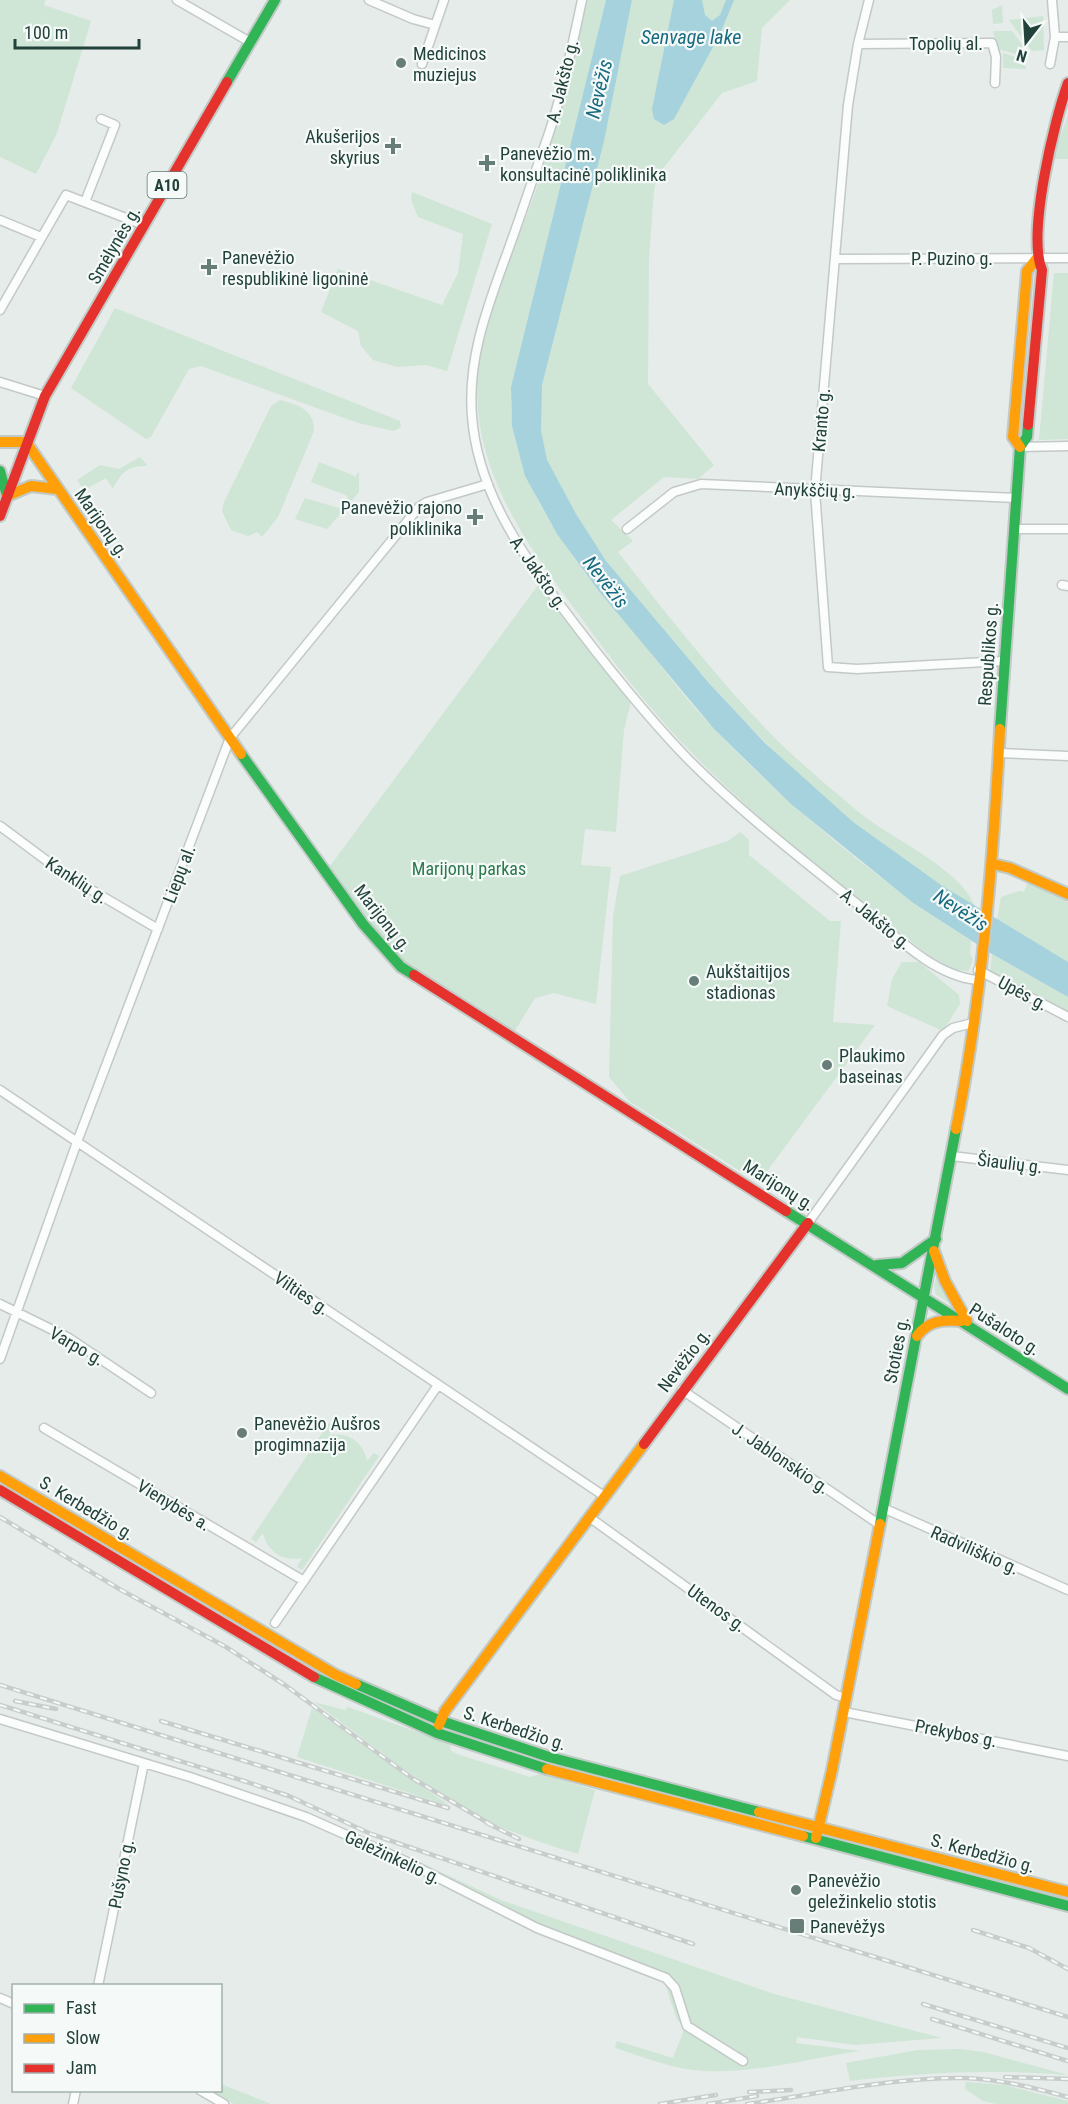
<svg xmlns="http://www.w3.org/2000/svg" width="1068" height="2104" viewBox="0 0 1068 2104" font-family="'Roboto Condensed',sans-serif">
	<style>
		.green { fill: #cfe5d6 }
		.water { fill: #a5d2dc }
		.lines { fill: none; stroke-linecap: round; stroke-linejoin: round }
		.street-casing { stroke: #c3c9c7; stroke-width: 11 }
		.fast-casing { stroke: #c1cac7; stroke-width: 14 }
		.slow-casing { stroke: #c1cac7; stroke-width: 14 }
		.jam-casing { stroke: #c1cac7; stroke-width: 14 }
		.street { stroke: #fbfcfc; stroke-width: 8 }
		.fast { stroke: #30b455; stroke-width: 10 }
		.slow { stroke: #ff9f0a; stroke-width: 10 }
		.jam { stroke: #e5322d; stroke-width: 10 }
		.rail-casing { stroke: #c7cdcb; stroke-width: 4.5 }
		.rail { stroke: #f5faf8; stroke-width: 2; stroke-dasharray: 7; stroke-linecap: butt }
		.poi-dot { fill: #677d77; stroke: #f5faf8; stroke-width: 2 }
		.labels { text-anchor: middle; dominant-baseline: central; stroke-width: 4.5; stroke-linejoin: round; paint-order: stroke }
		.shield { fill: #f5faf8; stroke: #617873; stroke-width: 1.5 }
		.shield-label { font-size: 16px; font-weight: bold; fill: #22413a }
		.street-label { font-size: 18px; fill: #22413a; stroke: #f5faf8 }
		.poi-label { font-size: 18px; fill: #22413a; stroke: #f5faf8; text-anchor: start }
		.park-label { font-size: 18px; fill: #2a7a4c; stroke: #f5faf8 }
		.water-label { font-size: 20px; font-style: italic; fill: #186b81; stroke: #f5faf8 }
	</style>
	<rect width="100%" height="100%" fill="#e6ece9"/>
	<path class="green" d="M 0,0 L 45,0 L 44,5 L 91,21 L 57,133 L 36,174 L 0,157 Z
		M 587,0 L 606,0 L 511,387 C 507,485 575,562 634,633 C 661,665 686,700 715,730 C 792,810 879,881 971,941 L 970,954 L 973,959 L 969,971 L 953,970 L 933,959 C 852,894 768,831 695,756 C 650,711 611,659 574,608 C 522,538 470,464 478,372 C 484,312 514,252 534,196 C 556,131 572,66 587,0 Z
		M 632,0 L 790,0 L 762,28 L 757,81 L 722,93 L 658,175 L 654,190 L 649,259 L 648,384 L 714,465 L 698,479 L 664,477 L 611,520 L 633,541 L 618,552 C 666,613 714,675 768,731 C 796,760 829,787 860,813 C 890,838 962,869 975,907 C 934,880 890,853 852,822 C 783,766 723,699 665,632 C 620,581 573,525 547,461 C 538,437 540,409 542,385 Z
		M 1002,5 L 1003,23 L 993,24 L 992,10 Z
		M 1043,16 L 1044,50 L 1032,51 L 1009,20 Z
		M 993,31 L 1012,31 L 1025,48 L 1026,57 L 998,49 Z
		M 1003,53 L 1026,60 L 1026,69 L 1003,68 Z
		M 1068,114 L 1068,159 L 1053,159 Z
		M 412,192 L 492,224 L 447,371 L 426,365 L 398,367 L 373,360 L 361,346 L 358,331 L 321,312 L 338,269 L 442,305 L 458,273 L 463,234 L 418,217 L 411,200 Z
		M 1054,273 L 1068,273 L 1068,439 L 1039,440 Z
		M 115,308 L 400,421 L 401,427 L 394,431 L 358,423 L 201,366 L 189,369 L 151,437 L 146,439 L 71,388 Z
		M 280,400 C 297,404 315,410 314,431 L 278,517 L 262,537 L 257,532 L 248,536 L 231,530 L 222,511 L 224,502 L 271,406 Z
		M 140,457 L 148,466 C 128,466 122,471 113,489 L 106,478 L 84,490 L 77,480 L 100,465 L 119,469 Z
		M 319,462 L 355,476 L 354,480 L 359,470 L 359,492 L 327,529 L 295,519 L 305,498 L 342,509 L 348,496 L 311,482 Z
		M 539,584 L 631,702 L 624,730 L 616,832 L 585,829 L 581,865 L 611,867 L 596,1004 L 554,993 L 535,998 L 514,1032 L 406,964 L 374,930 L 330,866 Z
		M 740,832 L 749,840 L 749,855 L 830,921 L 841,921 L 833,1022 L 875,1025 L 762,1178 L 756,1181 L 630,1102 L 609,1077 L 613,916 L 620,876 L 728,841 Z
		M 1028,882 L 1068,902 L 1068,962 L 997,921 L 1001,897 L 1019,891 L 1024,892 Z
		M 992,954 L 1068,997 L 1068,1014 L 990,971 Z
		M 902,962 L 919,962 L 959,995 L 960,1004 L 943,1031 L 887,1006 L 892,979 Z
		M 936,1278 L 940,1278 L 953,1305 L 936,1295 L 934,1286 Z
		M 329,1423 L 334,1426 L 329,1435 C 349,1432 363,1442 367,1461 L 374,1453 L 379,1456 L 302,1570 L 297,1567 L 302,1558 C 284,1562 267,1552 263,1533 L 256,1542 L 251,1539 Z
		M 0,1480 L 287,1651 L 285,1655 L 0,1484 Z
		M 292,1654 L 351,1687 L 428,1724 L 355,1695 L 290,1658 Z
		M 314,1702 L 345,1710 L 348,1707 L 450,1744 L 451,1751 L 460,1755 L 530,1777 L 540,1774 L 595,1790 L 578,1854 C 545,1844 514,1834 483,1819 C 422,1787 369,1742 314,1702 Z
		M 312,1708 L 450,1806 L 297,1757 Z
		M 460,1732 L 515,1751 L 801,1826 L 800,1830 L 548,1765 L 459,1737 Z
		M 835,1835 L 1029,1887 L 1028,1890 L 834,1839 Z
		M 376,1842 L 501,1900 L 774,1994 L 942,2038 L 855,2045 L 797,2037 L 796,2043 L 860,2051 C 813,2058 752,2074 705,2071 C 674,2070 644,2057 615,2048 L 617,2041 L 673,2058 L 685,2027 L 677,2020 L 664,1981 L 538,1924 Z
		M 960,2049 L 983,2052 L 1068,2075 C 997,2069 921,2072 850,2081 L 846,2063 L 918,2050 Z
		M 966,2082 L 1004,2085 L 1068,2101 L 1068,2104 L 996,2104 L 983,2101 L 965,2089 Z
		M 221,2084 L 271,2104 L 234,2104 L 208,2091 L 220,2090 Z"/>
	<path class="water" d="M 606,0 L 632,0 L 604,141 L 542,385 L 541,431 L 547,460 L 576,514 L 606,561 L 709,683 L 765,743 L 853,822 L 941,885 L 1068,962 L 1068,997 L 992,954 L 912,902 L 791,804 L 714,729 L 598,590 L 557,534 L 525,476 L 512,426 L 511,387 Z
		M 674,0 L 702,0 L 705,15 L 712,21 L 720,15 L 726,0 L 734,0 L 720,34 L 674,119 L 664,125 L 654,119 L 652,109 Z"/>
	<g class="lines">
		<g class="street-casing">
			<path id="street" d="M 177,0 L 250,42
				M 369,0 L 413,19 L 435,25
				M 582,0 C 572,46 563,92 548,136 C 535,172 523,209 510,245 C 490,301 467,355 472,416 C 477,488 519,550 561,606 C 600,658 640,709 685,756 C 737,809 798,856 856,903 C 891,931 930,975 977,980
				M 869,0 L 858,44 L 848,105 L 815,491 L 828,667 L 857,669 L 1004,661
				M 1055,37 L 1068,37
				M 858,44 L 992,43 L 996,57 L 995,83
				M 422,64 L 444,0
				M 1050,64 L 1055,37 L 1052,0
				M 85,202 L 115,125 L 101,119
				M 0,220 L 41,237
				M 835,259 L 1068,258
				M 0,310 L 66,195 L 144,225
				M 0,382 L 45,396
				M 1020,447 L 1068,446
				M 627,529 L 674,492 L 701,484 L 1016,498
				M 1014,529 L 1068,529
				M 1062,585 L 1068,586
				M 999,753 L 1068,756
				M 0,826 L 66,875 L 158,929
				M 978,970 L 1068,1017
				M 0,1090 L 604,1496
				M 952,1156 L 1068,1170
				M 808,1223 L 943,1035 L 953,1028 L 973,1023
				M 0,1304 L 69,1338 L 151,1393
				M 0,1359 L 77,1142 L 230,738 L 419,507 L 427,502 L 488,484
				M 682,1390 L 880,1525
				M 44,1428 L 304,1581
				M 883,1508 L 1068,1590
				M 589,1517 L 836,1695 L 846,1698
				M 275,1623 L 438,1385
				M 844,1712 L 1068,1756
				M 0,1719 L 190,1777 L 306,1817 L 405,1861 L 537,1928 L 666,1978 L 675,1988 L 687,2026 L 743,2061
				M 98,1986 L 144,1763
				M 0,1998 L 14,2004
				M 200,2090 L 224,2104
				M 73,2104 L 76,2090"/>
		</g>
		<g class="fast-casing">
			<path id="fast" d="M 227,82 L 275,0
				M 0,471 L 7,496
				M 1000,729 L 1020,447 L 1027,437 L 1028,425
				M 241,754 L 363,924 L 401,967 L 414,975
				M 786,1211 L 1068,1389
				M 877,1265 L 902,1263 L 936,1239
				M 880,1524 L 956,1129
				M 314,1677 L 437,1733 L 547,1769
				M 356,1684 L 441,1721 L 549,1757 L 759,1812
				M 803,1836 L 1068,1906"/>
		</g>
		<g class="slow-casing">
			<path id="slow" d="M 0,442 L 26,442 L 241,754
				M 1020,447 L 1013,437 L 1027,271 L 1037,258
				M 7,496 L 31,486 L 57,489
				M 993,864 L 1010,868 L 1068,894
				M 956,1129 C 982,998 993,863 1000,729
				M 934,1251 L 945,1281 L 967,1321
				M 917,1336 C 928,1321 943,1319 961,1321
				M 0,1476 L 336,1675 L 356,1684
				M 439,1725 L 445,1711 L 644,1444
				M 547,1769 L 803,1836
				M 759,1812 L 1068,1892
				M 816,1838 L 832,1770 L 880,1524"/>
		</g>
		<g class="jam-casing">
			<path id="jam" d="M 1028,425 L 1042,270 C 1027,234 1054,121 1068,83
				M 0,516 L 45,396 L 227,82
				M 414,975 L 786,1211
				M 644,1444 L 808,1223
				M 0,1490 L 314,1677"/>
		</g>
		<use href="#street" class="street"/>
		<use href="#fast" class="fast"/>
		<use href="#slow" class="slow"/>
		<use href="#jam" class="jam"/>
		<g class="rail-casing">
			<path id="rail" d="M 0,1517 L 121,1590 L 226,1647 L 285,1685 L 412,1778 L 495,1827
				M 0,1685 L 1068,2017
				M 15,1701 L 56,1709
				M 0,1705 L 244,1781 L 289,1796 L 371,1834 L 693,1944
				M 161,1721 L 448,1808
				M 487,1823 L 519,1839
				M 973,1930 L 1029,1948 L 1068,1969
				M 923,2004 L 1068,2048
				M 932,2019 L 1068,2061
				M 1005,2077 L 1068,2079
				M 749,2092 L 791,2090
				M 660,2104 L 716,2095
				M 708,2104 L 757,2096
				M 747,2104 C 819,2094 893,2077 965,2078 C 999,2079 1035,2088 1068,2097"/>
		</g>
		<use href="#rail" class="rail"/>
	</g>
	<g class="poi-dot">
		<circle cx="401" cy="63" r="6"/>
		<path d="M390 137h6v6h6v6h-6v6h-6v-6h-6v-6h6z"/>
		<path d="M484 154h6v6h6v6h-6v6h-6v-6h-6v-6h6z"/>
		<path d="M206 258h6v6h6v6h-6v6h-6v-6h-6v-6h6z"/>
		<path d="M472 508h6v6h6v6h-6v6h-6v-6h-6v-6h6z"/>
		<circle cx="694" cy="981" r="6"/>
		<circle cx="827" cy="1065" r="6"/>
		<circle cx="242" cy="1433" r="6"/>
		<circle cx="796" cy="1890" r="6"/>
		<rect x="789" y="1918" width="16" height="16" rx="3"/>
	</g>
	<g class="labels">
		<rect class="shield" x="147.5" y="172" width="39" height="26" rx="4.5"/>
		<g class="shield-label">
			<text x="167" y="185">A10</text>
		</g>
		<g class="street-label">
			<text x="946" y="43">Topolių al.</text>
			<text transform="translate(562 81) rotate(-76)">A. Jakšto g.</text>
			<text transform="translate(114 245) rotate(-60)">Smėlynės g.</text>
			<text x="952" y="258">P. Puzino g.</text>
			<text transform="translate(821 420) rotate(-85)">Kranto g.</text>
			<text transform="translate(815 490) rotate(2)">Anykščių g.</text>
			<text transform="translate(102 523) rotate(55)">Marijonų g.</text>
			<text transform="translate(539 573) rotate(55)">A. Jakšto g.</text>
			<text transform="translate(988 654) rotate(-86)">Respublikos g.</text>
			<text transform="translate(179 874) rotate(-69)">Liepų al.</text>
			<text transform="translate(77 880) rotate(33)">Kanklių g.</text>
			<text transform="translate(383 918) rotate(52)">Marijonų g.</text>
			<text transform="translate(876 919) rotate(39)">A. Jakšto g.</text>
			<text transform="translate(1023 993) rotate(28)">Upės g.</text>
			<text transform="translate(1010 1163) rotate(7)">Šiaulių g.</text>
			<text transform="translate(779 1185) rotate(32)">Marijonų g.</text>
			<text transform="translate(302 1293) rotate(34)">Vilties g.</text>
			<text transform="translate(1005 1329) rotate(33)">Pušaloto g.</text>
			<text transform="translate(77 1346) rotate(30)">Varpo g.</text>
			<text transform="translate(896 1350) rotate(-79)">Stoties g.</text>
			<text transform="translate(684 1360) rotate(-53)">Nevėžio g.</text>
			<text transform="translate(781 1458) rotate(34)">J. Jablonskio g.</text>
			<text transform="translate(174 1505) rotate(31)">Vienybės a.</text>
			<text transform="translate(87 1508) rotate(31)">S. Kerbedžio g.</text>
			<text transform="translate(975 1550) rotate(24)">Radviliškio g.</text>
			<text transform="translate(717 1608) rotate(36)">Utenos g.</text>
			<text transform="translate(515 1728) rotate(18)">S. Kerbedžio g.</text>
			<text transform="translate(956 1733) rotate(11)">Prekybos g.</text>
			<text transform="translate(983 1853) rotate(15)">S. Kerbedžio g.</text>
			<text transform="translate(393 1857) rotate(25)">Geležinkelio g.</text>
			<text transform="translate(121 1874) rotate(-79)">Pušyno g.</text>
		</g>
		<g class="poi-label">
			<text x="413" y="53">Medicinos<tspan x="413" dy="21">muziejus</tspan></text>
			<text x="380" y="136" text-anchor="end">Akušerijos<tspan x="380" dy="21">skyrius</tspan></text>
			<text x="500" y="153">Panevėžio m.<tspan x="500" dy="21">konsultacinė poliklinika</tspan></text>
			<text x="222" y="257">Panevėžio<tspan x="222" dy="21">respublikinė ligoninė</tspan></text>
			<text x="462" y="507" text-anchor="end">Panevėžio rajono<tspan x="462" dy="21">poliklinika</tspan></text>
			<text x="706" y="971">Aukštaitijos<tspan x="706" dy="21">stadionas</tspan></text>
			<text x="839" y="1055">Plaukimo<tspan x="839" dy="21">baseinas</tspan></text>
			<text x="254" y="1423">Panevėžio Aušros<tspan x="254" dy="21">progimnazija</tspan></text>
			<text x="808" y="1880">Panevėžio<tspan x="808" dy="21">geležinkelio stotis</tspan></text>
			<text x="810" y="1926">Panevėžys</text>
		</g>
		<g class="park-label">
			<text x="469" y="868">Marijonų parkas</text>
		</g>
		<g class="water-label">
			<text x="691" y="37">Senvage lake</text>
			<text transform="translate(599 89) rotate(-77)">Nevėžis</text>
			<text transform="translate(606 582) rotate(52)">Nevėžis</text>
			<text transform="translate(961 910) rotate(33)">Nevėžis</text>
		</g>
	</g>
	<rect x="12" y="1984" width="210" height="108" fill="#f5faf8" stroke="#a1b0ac" stroke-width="1.5"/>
	<rect x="24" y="2004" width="30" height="9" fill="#30b455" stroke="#a1b0ac" stroke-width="1.5"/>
	<text x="66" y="2014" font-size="18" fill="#22413a">Fast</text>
	<rect x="24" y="2034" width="30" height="9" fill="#ff9f0a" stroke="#a1b0ac" stroke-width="1.5"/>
	<text x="66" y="2044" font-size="18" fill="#22413a">Slow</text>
	<rect x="24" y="2064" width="30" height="9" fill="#e5322d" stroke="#a1b0ac" stroke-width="1.5"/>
	<text x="66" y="2074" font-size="18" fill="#22413a">Jam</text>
	<g transform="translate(1026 42) rotate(197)" stroke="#f5faf8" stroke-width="4.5" paint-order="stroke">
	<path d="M0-4.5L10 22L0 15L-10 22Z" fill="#22413a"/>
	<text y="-9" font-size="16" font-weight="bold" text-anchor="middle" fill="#22413a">N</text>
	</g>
	<path d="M15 39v9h124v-9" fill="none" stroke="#22413a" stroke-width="3"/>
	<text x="24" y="39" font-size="18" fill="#22413a" stroke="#f5faf8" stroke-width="4.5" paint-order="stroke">100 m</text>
</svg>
